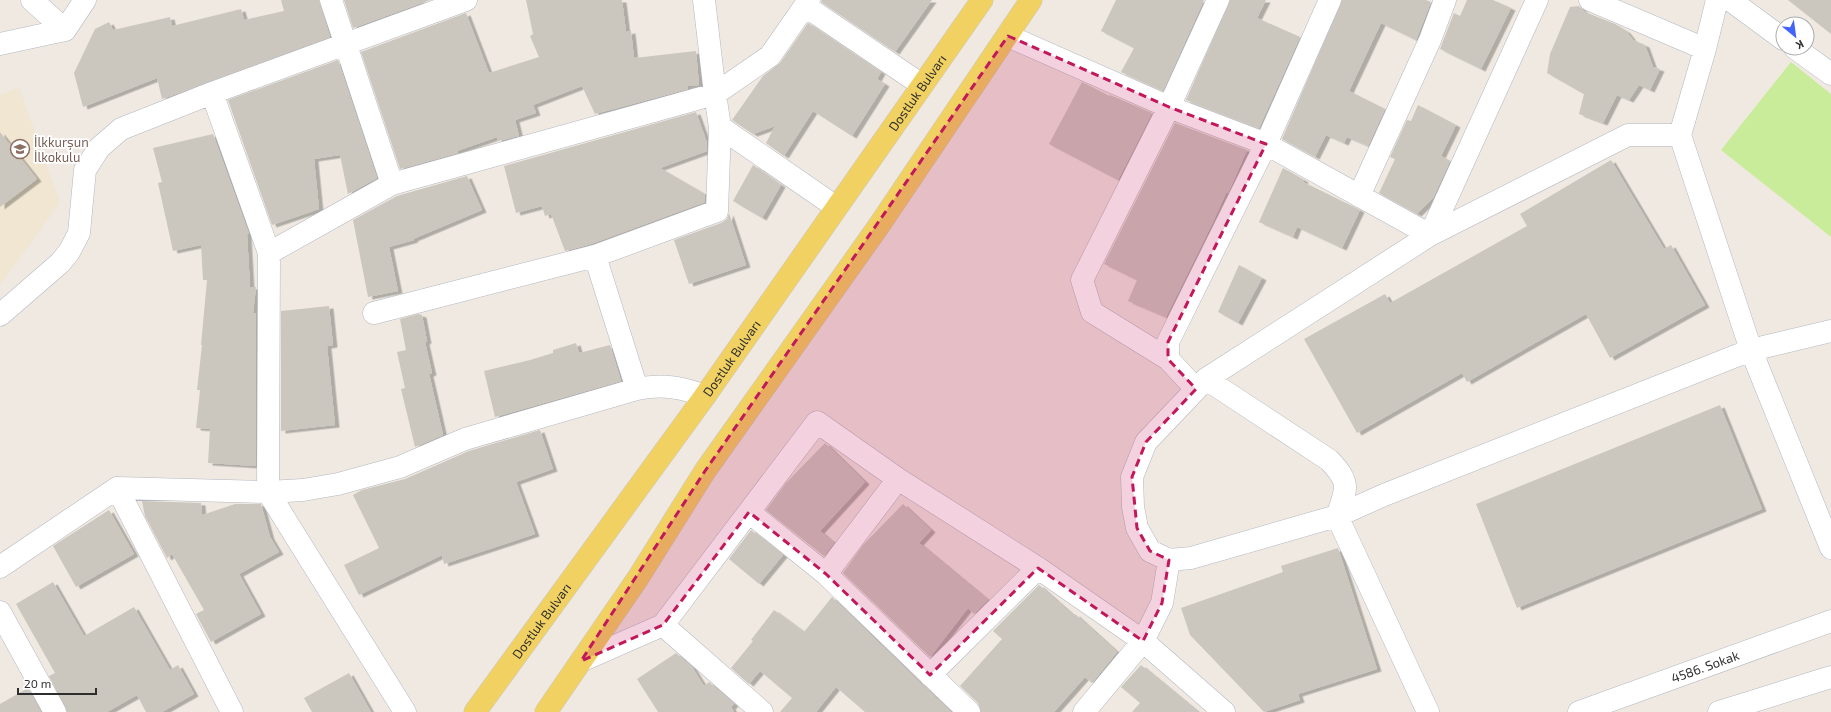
<svg xmlns="http://www.w3.org/2000/svg" width="1831" height="712" viewBox="0 0 1831 712" font-family="'Exo 2',sans-serif">
	<style>
		.education { fill: #f0e6d1 }
		.pitch { fill: #c9ec9a }
		.building { fill: #cbc7bf; filter: url(#shadow) }
		.lines { fill: none; stroke-linecap: round; stroke-linejoin: round }
		.minor-casing { stroke: #b4b7c1; stroke-width: 23 }
		.secondary-casing { stroke: #b4b7c1; stroke-width: 23 }
		.primary-casing { stroke: #c9c9c9; stroke-width: 23 }
		.minor { stroke: #fff; stroke-width: 22 }
		.secondary { stroke: #fff; stroke-width: 22 }
		.primary { stroke: #f2d163; stroke-width: 22 }
		.marked { fill: #c2185b; fill-opacity: 0.2; stroke: #c2185b; stroke-width: 3; stroke-dasharray: 8 5; stroke-linejoin: round }
		.labels { text-anchor: middle; dominant-baseline: central; stroke-width: 3.5; stroke-linejoin: round; paint-order: stroke }
		.street-label { font-size: 13px; fill: #2e2e2e; stroke: #fff }
		.education-label { font-size: 13px; fill: #785e54; stroke: #fff; text-anchor: start }
	</style>
	<defs>
		<filter id="shadow"><feDropShadow dx="4.5" dy="2.5" stdDeviation="0" flood-color="#0004"/></filter>
	</defs>
	<rect width="100%" height="100%" fill="#efe9e1"/>
	<path class="education" d="M 19,87 L 60,203 L 0,285 L 0,95 Z"/>
	<path class="pitch" d="M 1791,62 L 1831,94 L 1831,237 L 1721,150 Z"/>
	<path class="building" d="M 281,0 L 319,0 L 330,37 L 168,97 L 162,99 L 157,78 L 83,107 L 74,73 L 95,29 L 109,22 L 113,30 L 170,17 L 172,26 L 241,9 L 244,20 L 284,11 Z
		M 344,0 L 430,0 L 353,28 Z
		M 526,0 L 622,0 L 626,32 L 631,31 L 634,58 L 696,51 L 699,85 L 687,86 L 688,89 L 595,114 L 582,86 L 533,105 L 536,113 L 515,120 L 519,136 L 498,141 L 497,137 L 457,151 L 458,153 L 400,169 L 361,52 L 466,13 L 489,73 L 539,57 L 530,36 L 533,34 Z
		M 822,0 L 932,0 L 895,52 L 821,2 Z
		M 1116,0 L 1204,0 L 1163,91 L 1121,72 L 1134,48 L 1101,31 Z
		M 1230,0 L 1266,0 L 1257,18 L 1300,37 L 1259,128 L 1186,100 Z
		M 1342,0 L 1426,0 L 1431,2 L 1416,40 L 1381,23 L 1349,91 L 1385,109 L 1368,146 L 1347,137 L 1344,143 L 1326,135 L 1315,157 L 1282,139 Z
		M 1467,0 L 1493,0 L 1511,8 L 1481,69 L 1440,49 L 1454,13 L 1460,16 Z
		M 1788,0 L 1831,0 L 1831,34 Z
		M 1579,6 L 1585,12 L 1615,24 L 1626,31 L 1633,40 L 1645,45 L 1653,67 L 1660,69 L 1650,90 L 1639,85 L 1629,100 L 1617,95 L 1603,123 L 1579,114 L 1584,94 L 1547,73 L 1550,54 L 1570,7 Z
		M 808,23 L 881,72 L 877,79 L 885,84 L 852,136 L 813,111 L 784,156 L 766,143 L 775,126 L 753,134 L 732,120 L 763,76 L 780,63 Z
		M 338,60 L 377,178 L 348,194 L 340,155 L 314,159 L 319,209 L 272,225 L 228,100 Z
		M 1082,82 L 1109,96 L 1110,95 L 1152,113 L 1118,180 L 1049,144 Z
		M 1418,105 L 1456,125 L 1441,156 L 1450,161 L 1433,198 L 1417,214 L 1379,193 L 1395,159 L 1390,157 L 1407,120 L 1411,121 Z
		M 696,112 L 707,143 L 707,151 L 660,168 L 705,194 L 705,202 L 591,244 L 565,251 L 551,214 L 545,216 L 542,206 L 516,213 L 504,166 Z
		M 1175,123 L 1247,150 L 1232,184 L 1228,193 L 1226,193 L 1212,224 L 1166,317 L 1128,301 L 1137,280 L 1104,264 Z
		M 0,132 L 37,179 L 0,207 Z
		M 213,134 L 249,234 L 247,234 L 250,287 L 256,287 L 253,313 L 256,313 L 256,466 L 208,463 L 210,429 L 196,428 L 200,390 L 197,390 L 202,345 L 201,345 L 207,280 L 203,280 L 201,245 L 173,251 L 158,183 L 162,182 L 153,148 Z
		M 1611,160 L 1664,249 L 1671,245 L 1705,305 L 1610,358 L 1586,314 L 1467,382 L 1462,373 L 1357,433 L 1304,339 L 1385,294 L 1390,303 L 1527,226 L 1520,214 Z
		M 753,165 L 781,185 L 762,218 L 733,201 Z
		M 1283,168 L 1304,180 L 1303,182 L 1360,210 L 1342,248 L 1297,227 L 1293,237 L 1259,222 Z
		M 467,176 L 482,210 L 413,239 L 414,240 L 389,247 L 398,291 L 368,297 L 353,220 L 397,196 Z
		M 729,213 L 746,265 L 689,284 L 674,240 L 721,223 L 727,219 Z
		M 1239,265 L 1262,278 L 1238,323 L 1218,312 Z
		M 329,306 L 333,345 L 327,346 L 335,425 L 281,431 L 281,311 Z
		M 418,314 L 422,315 L 427,341 L 425,342 L 432,373 L 429,374 L 443,435 L 415,447 L 401,389 L 405,388 L 397,352 L 406,350 L 400,319 Z
		M 576,343 L 579,353 L 610,345 L 621,381 L 495,417 L 484,371 L 530,360 L 553,353 L 553,350 Z
		M 1720,405 L 1762,509 L 1517,608 L 1476,504 Z
		M 540,430 L 553,469 L 516,482 L 535,534 L 444,564 L 442,555 L 359,595 L 344,565 L 379,548 L 353,495 L 362,490 L 405,479 L 469,451 Z
		M 825,443 L 865,482 L 820,531 L 834,543 L 824,556 L 766,510 L 786,483 Z
		M 142,501 L 201,503 L 202,515 L 235,504 L 261,504 L 270,537 L 279,552 L 239,574 L 261,614 L 211,642 L 196,614 L 204,610 L 172,554 L 167,558 L 145,516 Z
		M 903,504 L 931,530 L 919,543 L 988,600 L 974,614 L 968,608 L 930,657 L 843,573 L 863,545 Z
		M 109,510 L 134,554 L 76,587 L 53,546 Z
		M 751,530 L 783,555 L 759,584 L 729,559 Z
		M 1338,548 L 1377,669 L 1298,694 L 1300,700 L 1264,712 L 1190,635 L 1181,608 L 1283,572 L 1281,566 Z
		M 53,582 L 84,636 L 134,607 L 170,670 L 178,665 L 194,694 L 162,712 L 146,712 L 137,695 L 107,712 L 67,712 L 49,676 L 55,673 L 16,604 Z
		M 1039,585 L 1074,616 L 1075,614 L 1117,652 L 1092,683 L 1085,677 L 1054,712 L 981,712 L 978,703 L 960,686 L 1002,639 L 993,631 Z
		M 832,597 L 921,684 L 951,712 L 865,712 L 836,687 L 816,712 L 780,712 L 792,698 L 760,671 L 749,684 L 731,668 L 753,641 L 751,640 L 774,610 L 804,632 Z
		M 676,653 L 692,667 L 704,686 L 709,682 L 734,704 L 731,707 L 734,712 L 658,712 L 637,679 Z
		M 1141,665 L 1198,712 L 1132,712 L 1140,703 L 1121,687 Z
		M 349,673 L 371,712 L 312,712 L 304,698 Z
		M 28,688 L 41,712 L 0,712 L 0,704 Z"/>
	<g class="lines">
		<g class="minor-casing">
			<path id="minor" d="M 32,0 L 65,30
				M 331,0 L 392,184
				M 1590,0 L 1705,49
				M 1717,0 L 1705,49 L 1680,135 L 1751,350 L 1831,548
				M 1730,0 L 1783,39
				M 805,6 L 922,85
				M 1008,36 L 1169,107 L 1266,144 L 1430,235 L 1537,0
				M 0,44 L 65,30 L 85,0
				M 1795,48 L 1831,74
				M 212,93 L 269,253 L 268,492 L 405,712
				M 720,127 L 836,207
				M 1680,135 L 1628,135 L 1430,235 L 1206,379 L 1146,442 L 1132,477 L 1133,507 L 1137,528 L 1150,551 L 1169,560 L 1191,558 L 1337,516 L 1384,495 L 1751,350 L 1831,331
				M 1359,196 L 1430,40 L 1445,0
				M 269,253 L 392,184 L 715,94 L 770,56 L 809,0
				M 595,256 L 637,389
				M 374,313 L 595,256 L 717,211 L 720,127 L 715,94 L 704,0
				M 0,315 L 60,263 L 69,252 L 79,233 L 85,170 L 99,148 L 121,129 L 212,93 L 466,0
				M 1168,359 L 1092,312 L 1082,280 L 1169,107 L 1218,0
				M 1206,379 L 1329,460 C 1351,483 1347,488 1337,516 L 1428,712
				M 1196,389 L 1168,359 L 1168,342 L 1266,144 L 1330,0
				M 117,488 L 232,712
				M 749,512 L 826,574 L 969,712
				M 0,567 L 117,488 L 268,492 L 303,490 L 338,484 L 400,467 L 465,439 L 637,389 C 662,384 681,387 705,396
				M 826,574 L 898,479
				M 0,612 L 55,712
				M 663,625 L 762,712
				M 581,661 L 663,625 L 817,422 L 898,479 L 1038,568 L 1143,641 L 1224,712
				M 930,675 L 1038,568
				M 1084,712 L 1143,641 L 1162,603 L 1169,560"/>
		</g>
		<g class="secondary-casing">
			<g id="secondary">
				<path id="s1" d="M 1579,712 L 1831,621"/>
				<path d="M 1719,712 L 1831,677"/>
			</g>
		</g>
		<g class="primary-casing">
			<g id="primary">
				<path id="s2" d="M 475,712 L 705,396 L 982,0"/>
				<path d="M 546,712 L 638,578 L 705,471 L 878,227 L 1031,0"/>
			</g>
		</g>
		<use href="#minor" class="minor"/>
		<use href="#secondary" class="secondary"/>
		<use href="#primary" class="primary"/>
	</g>
	<path class="marked" d="M 1008,36 L 1169,107 L 1266,144 L 1168,342 L 1168,359 L 1196,389 L 1146,442 L 1132,477 L 1137,528 L 1150,551 L 1169,560 L 1162,603 L 1143,641 L 1038,568 L 930,675 L 826,574 L 749,512 L 663,625 L 581,661 L 705,471 Z"/>
	<defs>
		<g id="school-ring" transform="scale(1)"><circle r="9.5" fill="#fff" stroke="#8d6e63" stroke-width="1.5"/><path d="M0-5L7-2L0 1L-7-2ZM-4 1L0 2.5L4 1V4Q0 6-4 4Z" fill="#8d6e63"/></g>
	</defs>
	<g fill-rule="evenodd">
		<use href="#school-ring" x="20" y="149"/>
	</g>
	<g class="labels">
		<g class="street-label">
			<text stroke="none"><textPath href="#s2" startOffset="761">Dostluk Bulvarı</textPath></text>
			<text stroke="none"><textPath href="#s2" startOffset="437">Dostluk Bulvarı</textPath></text>
			<text stroke="none"><textPath href="#s2" startOffset="113">Dostluk Bulvarı</textPath></text>
			<text stroke="none"><textPath href="#s1" startOffset="134">4586. Sokak</textPath></text>
		</g>
		<g class="education-label">
			<text x="34" y="142">İlkkurşun<tspan x="34" dy="15">İlkokulu</tspan></text>
		</g>
	</g>
	<g transform="translate(1795 36) rotate(151)"><circle r="19" fill="#ffffff" stroke="#ababab"/>
	<path d="M0-3L7 15L0 10L-7 15Z" fill="#4264fb"/>
	<text y="-6" font-size="11" font-weight="bold" text-anchor="middle" fill="#2e2e2e">K</text>
	</g>
	<path d="M18 688v6h78v-6" fill="none" stroke="#2e2e2e" stroke-width="2"/>
	<text x="24" y="688" font-size="12" fill="#2e2e2e" stroke="#ffffff" stroke-width="3" paint-order="stroke">20 m</text>
</svg>
